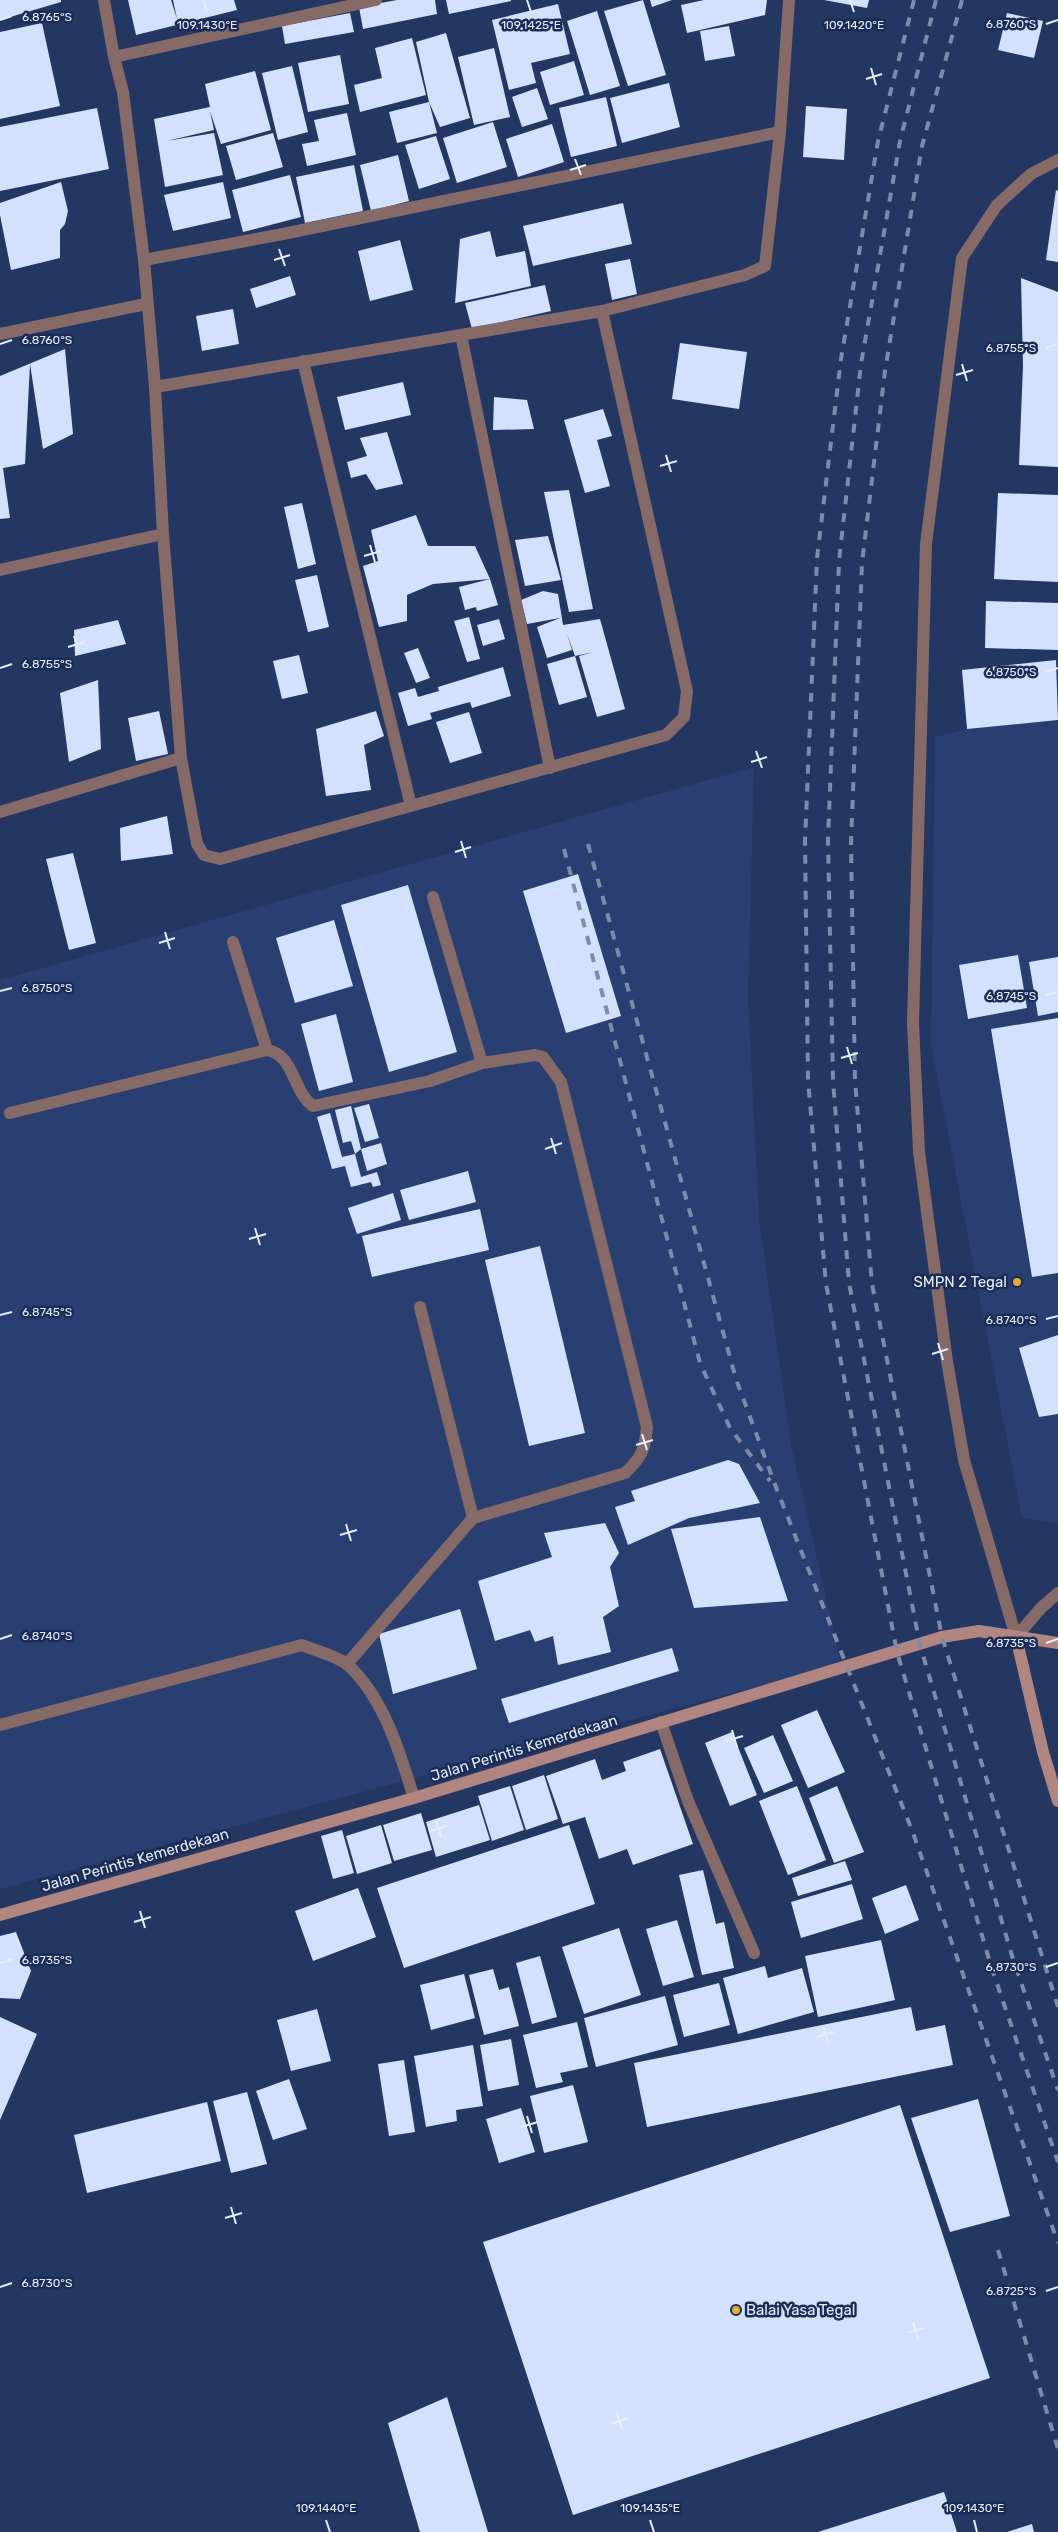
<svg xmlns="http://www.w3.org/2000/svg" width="1058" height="2532" viewBox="0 0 1058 2532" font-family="Rubik,sans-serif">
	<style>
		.built { fill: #2a3f71 }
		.building { fill: #d4e1fe }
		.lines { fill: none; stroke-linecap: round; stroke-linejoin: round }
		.lane { stroke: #866a67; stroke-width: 12 }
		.street { stroke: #866a67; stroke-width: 12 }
		.secondary { stroke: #b18580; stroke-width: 12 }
		.rail { stroke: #7e8baa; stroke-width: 4; stroke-dasharray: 9 9; stroke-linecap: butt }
		.ticks { fill: none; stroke: #e6edfe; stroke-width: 2 }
		.poi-dot { fill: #e0b034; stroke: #1b2b56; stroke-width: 2 }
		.labels { text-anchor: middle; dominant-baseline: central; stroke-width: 5; stroke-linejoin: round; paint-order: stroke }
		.poi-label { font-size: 15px; fill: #e6edfe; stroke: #1b2b56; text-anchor: end }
		.street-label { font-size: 15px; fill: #e6edfe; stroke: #1b2b56 }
		.ticks-label { font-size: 12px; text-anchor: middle; fill: #e6edfe; stroke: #1b2b56; stroke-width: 5; stroke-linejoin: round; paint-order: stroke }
	</style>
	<rect width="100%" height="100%" fill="#243662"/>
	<path class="built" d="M 1058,720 L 1058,1523 L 1022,1518 L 931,1045 L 935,737 L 967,729 Z
		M 754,767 L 748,998 L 759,1219 L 791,1444 L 841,1664 L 0,1889 L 0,980 Z"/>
	<path class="building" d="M 0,0 L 61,0 L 61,2 L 0,20 Z
		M 128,0 L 171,0 L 177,19 L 173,0 L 234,0 L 237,10 L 136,35 Z
		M 397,0 L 435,0 L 437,14 L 363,29 L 359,7 Z
		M 446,0 L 511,0 L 511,1 L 449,14 Z
		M 643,0 L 666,75 L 628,86 L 604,11 Z
		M 650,0 L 672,0 L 652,7 Z
		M 704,0 L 767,0 L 765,15 L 687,33 L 681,5 Z
		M 824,0 L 869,0 L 867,8 Z
		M 558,4 L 570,54 L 531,63 L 536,83 L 509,90 L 492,20 Z
		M 597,11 L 620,86 L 590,95 L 567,21 Z
		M 350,13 L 354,32 L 285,44 L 282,26 Z
		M 1007,13 L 1043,21 L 1034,58 L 998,50 Z
		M 42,23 L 60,106 L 0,119 L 0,32 Z
		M 729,26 L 735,56 L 705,61 L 700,31 Z
		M 446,33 L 470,118 L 440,127 L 429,102 L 437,133 L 397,143 L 389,112 L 429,102 L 416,42 Z
		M 412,38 L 426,95 L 360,112 L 354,85 L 382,78 L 375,48 Z
		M 494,48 L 510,117 L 474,125 L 458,57 Z
		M 340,55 L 349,104 L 308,112 L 298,63 Z
		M 574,61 L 584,95 L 550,105 L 540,72 Z
		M 292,66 L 308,132 L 278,140 L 262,73 Z
		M 255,71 L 271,130 L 221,144 L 210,111 L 214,130 L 166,141 L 214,133 L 223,175 L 165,187 L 154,119 L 210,107 L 205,84 Z
		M 669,83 L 680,127 L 622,143 L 610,98 Z
		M 537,88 L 548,119 L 522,127 L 512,97 Z
		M 606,97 L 617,146 L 571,157 L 559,108 Z
		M 806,106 L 847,109 L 844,160 L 803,157 Z
		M 97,108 L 109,169 L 0,191 L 0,127 Z
		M 347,113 L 356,155 L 307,166 L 302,144 L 319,141 L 314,120 Z
		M 493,122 L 507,167 L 457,183 L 443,138 Z
		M 552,124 L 564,162 L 518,177 L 506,139 Z
		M 273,133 L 283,167 L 236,180 L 226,146 Z
		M 436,136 L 450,179 L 419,189 L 405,145 Z
		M 398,155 L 409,201 L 371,211 L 360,165 Z
		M 354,165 L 363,211 L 305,223 L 296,177 Z
		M 290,175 L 301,217 L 243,232 L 232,190 Z
		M 61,182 L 68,211 L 65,224 L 60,230 L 60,258 L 11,270 L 0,215 L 0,203 Z
		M 223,182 L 231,218 L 173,231 L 164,195 Z
		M 1056,190 L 1058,191 L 1058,262 L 1046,260 Z
		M 623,203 L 632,244 L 533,266 L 523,226 Z
		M 490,231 L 496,257 L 525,251 L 531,286 L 455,303 L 460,239 Z
		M 400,240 L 413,290 L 370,301 L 358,251 Z
		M 630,259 L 637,294 L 612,300 L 605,264 Z
		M 290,276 L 296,295 L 256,308 L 250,289 Z
		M 1021,278 L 1058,292 L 1058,467 L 1019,465 L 1023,366 Z
		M 545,285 L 551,311 L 472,329 L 465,303 Z
		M 233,309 L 239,344 L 202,351 L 196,316 Z
		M 680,343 L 747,352 L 739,409 L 672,399 Z
		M 65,349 L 73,434 L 43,449 L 30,364 L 25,464 L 3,468 L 10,518 L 0,519 L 0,376 Z
		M 403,382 L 411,415 L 345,430 L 337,397 Z
		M 494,397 L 527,400 L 534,429 L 493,430 Z
		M 603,409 L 612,436 L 597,440 L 610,486 L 585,493 L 564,420 Z
		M 387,432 L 403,484 L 376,490 L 366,474 L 351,478 L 347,462 L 367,456 L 360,438 Z
		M 569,490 L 593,609 L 569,612 L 544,492 Z
		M 998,493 L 1058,495 L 1058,582 L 994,579 Z
		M 302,503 L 316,564 L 298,569 L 284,507 Z
		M 416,515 L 428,546 L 475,546 L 490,579 L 433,584 L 407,595 L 407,621 L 379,627 L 363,566 L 378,561 L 371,530 Z
		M 548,536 L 561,580 L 525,586 L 515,540 Z
		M 317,575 L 329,627 L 308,632 L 295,580 Z
		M 490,579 L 498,605 L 477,611 L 476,607 L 465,610 L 459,587 Z
		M 543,591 L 558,594 L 563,625 L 600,619 L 625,709 L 597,717 L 579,656 L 593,652 L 575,656 L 567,634 L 572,650 L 547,658 L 537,627 L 560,618 L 527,624 L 521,600 Z
		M 986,601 L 1058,603 L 1058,650 L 985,648 Z
		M 469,617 L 480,659 L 467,662 L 454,621 Z
		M 499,619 L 505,639 L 483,646 L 477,625 Z
		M 118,620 L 126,644 L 75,656 L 74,630 Z
		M 418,648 L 430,678 L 416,683 L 404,653 Z
		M 299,655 L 308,693 L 282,699 L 273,661 Z
		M 575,656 L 587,697 L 559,705 L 547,664 Z
		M 1056,660 L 1058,720 L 967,729 L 962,670 Z
		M 503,667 L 511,696 L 472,708 L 470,702 L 430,713 L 432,719 L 408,726 L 398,693 L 415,688 L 418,697 L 439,691 L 438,687 Z
		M 98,680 L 101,749 L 69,762 L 60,693 Z
		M 159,711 L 168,754 L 136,761 L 128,718 Z
		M 376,711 L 384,736 L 364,745 L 371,790 L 326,796 L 316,729 Z
		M 469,712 L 482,753 L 450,763 L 436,722 Z
		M 167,816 L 173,854 L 121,861 L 120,828 Z
		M 73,853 L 96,943 L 69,950 L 46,859 Z
		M 578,874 L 621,1016 L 566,1033 L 523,891 Z
		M 408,885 L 457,1052 L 389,1072 L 341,905 Z
		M 334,920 L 353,986 L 295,1003 L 276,938 Z
		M 1018,955 L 1027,1008 L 968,1019 L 959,965 Z
		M 1058,957 L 1058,1012 L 1038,1016 L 1029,962 Z
		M 336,1014 L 353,1082 L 319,1091 L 301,1024 Z
		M 1058,1018 L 1058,1273 L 1032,1277 L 991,1029 Z
		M 369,1104 L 379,1138 L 365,1142 L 354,1108 Z
		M 351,1106 L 361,1149 L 355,1154 L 351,1141 L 343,1143 L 335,1110 Z
		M 330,1113 L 342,1157 L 355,1154 L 361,1177 L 377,1172 L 381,1185 L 373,1187 L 371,1182 L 351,1187 L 345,1166 L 332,1169 L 317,1117 Z
		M 381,1143 L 387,1164 L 367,1171 L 361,1149 Z
		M 468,1171 L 476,1202 L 409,1220 L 400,1190 Z
		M 393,1193 L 401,1220 L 357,1234 L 348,1208 Z
		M 480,1209 L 489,1250 L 372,1277 L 362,1236 Z
		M 540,1246 L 585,1433 L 529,1446 L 485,1260 Z
		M 1058,1335 L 1058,1414 L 1039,1417 L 1019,1348 Z
		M 728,1460 L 739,1464 L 760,1503 L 689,1518 L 628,1545 L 615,1507 L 635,1501 L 631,1491 Z
		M 760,1517 L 788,1601 L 694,1608 L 671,1529 Z
		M 605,1523 L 619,1553 L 610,1567 L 619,1606 L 603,1617 L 611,1652 L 558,1665 L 553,1636 L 535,1642 L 530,1630 L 495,1641 L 478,1581 L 552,1557 L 544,1533 Z
		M 460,1609 L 477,1669 L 393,1694 L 379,1634 Z
		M 672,1648 L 679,1671 L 509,1723 L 501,1699 Z
		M 817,1710 L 845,1772 L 808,1788 L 781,1725 Z
		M 732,1732 L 757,1795 L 730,1806 L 705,1743 Z
		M 773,1735 L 793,1781 L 764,1793 L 744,1748 Z
		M 660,1749 L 693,1844 L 633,1865 L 627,1849 L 599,1859 L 585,1817 L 563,1824 L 546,1776 L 595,1759 L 602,1780 L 626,1771 L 623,1762 Z
		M 544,1775 L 558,1819 L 526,1830 L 512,1786 Z
		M 510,1786 L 524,1830 L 492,1841 L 478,1796 Z
		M 797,1786 L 826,1860 L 788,1875 L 759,1801 Z
		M 837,1786 L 864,1852 L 834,1863 L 809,1798 Z
		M 479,1805 L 490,1840 L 436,1857 L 426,1822 Z
		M 421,1813 L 432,1850 L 394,1861 L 383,1825 Z
		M 381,1825 L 392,1863 L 357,1874 L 346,1836 Z
		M 569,1825 L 595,1904 L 404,1968 L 377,1888 Z
		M 342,1830 L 354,1873 L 333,1879 L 321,1836 Z
		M 845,1861 L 852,1880 L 798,1896 L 792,1878 Z
		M 703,1870 L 716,1924 L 724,1922 L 734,1968 L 702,1975 L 679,1875 Z
		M 852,1884 L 863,1919 L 801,1938 L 791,1902 Z
		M 906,1885 L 919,1920 L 885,1934 L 872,1898 Z
		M 358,1888 L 376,1937 L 313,1961 L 295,1911 Z
		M 677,1920 L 694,1977 L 663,1986 L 646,1929 Z
		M 619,1928 L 641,1995 L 584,2014 L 562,1947 Z
		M 16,1932 L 31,1971 L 20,1999 L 0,1998 L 0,1936 Z
		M 881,1940 L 895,2000 L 818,2017 L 805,1956 Z
		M 540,1956 L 557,2017 L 532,2024 L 516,1963 Z
		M 765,1966 L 768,1978 L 802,1968 L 814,2012 L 738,2034 L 723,1978 Z
		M 493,1969 L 499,1990 L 509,1987 L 519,2026 L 484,2035 L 469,1975 Z
		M 464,1974 L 475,2018 L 431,2030 L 420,1985 Z
		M 719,1983 L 730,2025 L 684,2037 L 673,1995 Z
		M 665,1996 L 678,2045 L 596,2067 L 584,2018 Z
		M 911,2007 L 916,2031 L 945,2025 L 953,2065 L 647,2127 L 634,2063 Z
		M 317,2009 L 331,2061 L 291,2071 L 277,2020 Z
		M 0,2017 L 37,2034 L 0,2120 Z
		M 577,2022 L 588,2067 L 560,2073 L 563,2082 L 536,2088 L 523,2035 Z
		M 511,2039 L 519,2085 L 488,2091 L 480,2045 Z
		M 473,2045 L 483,2106 L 456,2110 L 457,2121 L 426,2127 L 414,2056 Z
		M 404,2060 L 415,2132 L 389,2136 L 378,2064 Z
		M 289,2079 L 307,2129 L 273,2140 L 256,2091 Z
		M 573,2085 L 588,2142 L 544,2153 L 530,2096 Z
		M 247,2092 L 267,2164 L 231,2173 L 213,2101 Z
		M 978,2099 L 1010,2216 L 950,2232 L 911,2118 Z
		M 207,2102 L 221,2161 L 87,2193 L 74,2135 Z
		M 900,2105 L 990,2378 L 573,2515 L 483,2242 Z
		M 521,2108 L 535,2152 L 499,2163 L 486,2119 Z
		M 447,2397 L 488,2532 L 420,2532 L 388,2423 Z
		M 944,2492 L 957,2532 L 818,2532 Z
		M 1032,2524 L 1034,2532 L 1007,2532 Z"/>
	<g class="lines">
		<path class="lane" d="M 433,897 L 482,1063
			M 233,942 L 267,1050
			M 10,1113 L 267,1050 C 295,1055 292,1091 313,1106 L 430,1081 L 482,1063 L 535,1055 L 543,1057 L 561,1082 L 647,1427 C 645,1450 641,1458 625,1473 L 473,1518 L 347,1664
			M 420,1307 L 473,1518
			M 0,1725 L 302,1645 C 316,1651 337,1656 348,1665 C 384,1698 400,1753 414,1798"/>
		<path class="street" d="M 104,0 L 114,57 L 123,92 L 144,260 L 283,234 L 780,132
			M 114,57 L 376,0
			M 144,260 L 155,387 L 163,534 L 181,758 L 197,844 L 204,855 L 220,859 L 666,735 L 684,717 L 687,691 L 602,311
			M 0,334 L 146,304
			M 461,335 L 550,768
			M 303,361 L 411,806
			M 155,387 L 602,311 L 745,275 L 765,266 L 780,132 L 789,0
			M 0,570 L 163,534
			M 0,812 L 181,758
			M 1016,1637 L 964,1460 L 947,1361 L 919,1152 L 913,1023 L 926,544 L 962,258 L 997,205 L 1031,174 L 1058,160
			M 1016,1637 L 1041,1608 L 1058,1593
			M 661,1722 L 688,1801 L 754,1953"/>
		<path class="secondary" d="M 1016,1637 L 1043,1752 L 1058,1801
			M 0,1915 L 414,1798 L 942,1637 L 979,1631 L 1058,1643"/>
		<path class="rail" d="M 914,0 L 878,141 L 841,359 L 817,558 L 805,841 L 808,1080 L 826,1284 L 897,1652 L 992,1969 L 1058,2162
			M 936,0 L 900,141 L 861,364 L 839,561 L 828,840 L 833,1081 L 849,1283 L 920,1645 L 1013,1959 L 1058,2090
			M 962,0 L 922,146 L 885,371 L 862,563 L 851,843 L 855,1081 L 872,1284 L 942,1637 L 1058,2007
			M 588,844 L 736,1379 L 777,1490 L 913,1833 L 1058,2243
			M 564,849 L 700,1363 L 730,1428 L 770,1481
			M 998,2250 L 1058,2449"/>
	</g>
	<path class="ticks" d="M 203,0 L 207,12M 527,0 L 531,12M 850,0 L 854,12M 0,20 L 12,16M 1046,24 L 1058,20M 871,68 L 876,85M 866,79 L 882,74M 575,159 L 581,175M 570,170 L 586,165M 279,249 L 285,266M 274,260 L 290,255M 0,344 L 12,340M 1046,348 L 1058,344M 962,364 L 967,381M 956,375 L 973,370M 666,455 L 671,472M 660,466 L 677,461M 370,545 L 375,562M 364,556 L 381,551M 74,636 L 79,653M 68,647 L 85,642M 0,668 L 12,664M 1046,672 L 1058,668M 756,751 L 762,768M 751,762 L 767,757M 461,841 L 466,858M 455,852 L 471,847M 165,932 L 170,949M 159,943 L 175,938M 0,991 L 12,988M 1046,995 L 1058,992M 847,1047 L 852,1064M 841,1058 L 858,1053M 551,1138 L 556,1154M 545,1149 L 562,1143M 255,1228 L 260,1245M 249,1239 L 266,1234M 0,1315 L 12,1312M 1046,1319 L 1058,1316M 938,1343 L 943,1360M 932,1354 L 948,1349M 642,1434 L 647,1450M 636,1445 L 653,1440M 346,1524 L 351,1541M 340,1535 L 357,1530M 0,1639 L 12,1635M 1046,1643 L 1058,1639M 732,1730 L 737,1747M 726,1741 L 743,1736M 436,1820 L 441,1837M 430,1831 L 447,1826M 140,1911 L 145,1928M 134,1922 L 151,1917M 0,1963 L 12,1959M 1046,1967 L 1058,1963M 823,2026 L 828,2043M 817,2037 L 834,2032M 527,2116 L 532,2133M 521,2127 L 538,2122M 231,2207 L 236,2224M 225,2218 L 242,2213M 0,2287 L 12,2283M 1046,2291 L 1058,2287M 913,2322 L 918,2339M 907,2333 L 924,2328M 617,2413 L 622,2429M 611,2424 L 628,2418M 326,2520 L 330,2532M 650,2520 L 654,2532M 974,2520 L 977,2532"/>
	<g class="poi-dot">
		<circle cx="1017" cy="1282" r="5"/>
		<circle cx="736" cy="2310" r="5"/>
	</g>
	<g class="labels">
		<g class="poi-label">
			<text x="1007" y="1282">SMPN 2 Tegal</text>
			<text x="746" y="2310" text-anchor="start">Balai Yasa Tegal</text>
		</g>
		<g class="street-label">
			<text transform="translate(524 1748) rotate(-17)">Jalan Perintis Kemerdekaan</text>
			<text transform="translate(135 1860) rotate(-16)">Jalan Perintis Kemerdekaan</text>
		</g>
	</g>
	<g class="ticks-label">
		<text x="47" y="21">6.8765°S</text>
		<text x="1011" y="28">6.8760°S</text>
		<text x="207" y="29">109.1430°E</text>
		<text x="531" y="29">109.1425°E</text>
		<text x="854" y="29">109.1420°E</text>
		<text x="47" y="344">6.8760°S</text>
		<text x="1011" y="352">6.8755°S</text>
		<text x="47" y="668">6.8755°S</text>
		<text x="1011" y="676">6.8750°S</text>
		<text x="47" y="992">6.8750°S</text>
		<text x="1011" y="1000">6.8745°S</text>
		<text x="47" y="1316">6.8745°S</text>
		<text x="1011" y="1324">6.8740°S</text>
		<text x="47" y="1640">6.8740°S</text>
		<text x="1011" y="1647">6.8735°S</text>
		<text x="47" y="1964">6.8735°S</text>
		<text x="1011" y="1971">6.8730°S</text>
		<text x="47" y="2287">6.8730°S</text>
		<text x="1011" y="2295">6.8725°S</text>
		<text x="326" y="2512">109.1440°E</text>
		<text x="650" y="2512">109.1435°E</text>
		<text x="974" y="2512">109.1430°E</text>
	</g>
</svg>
